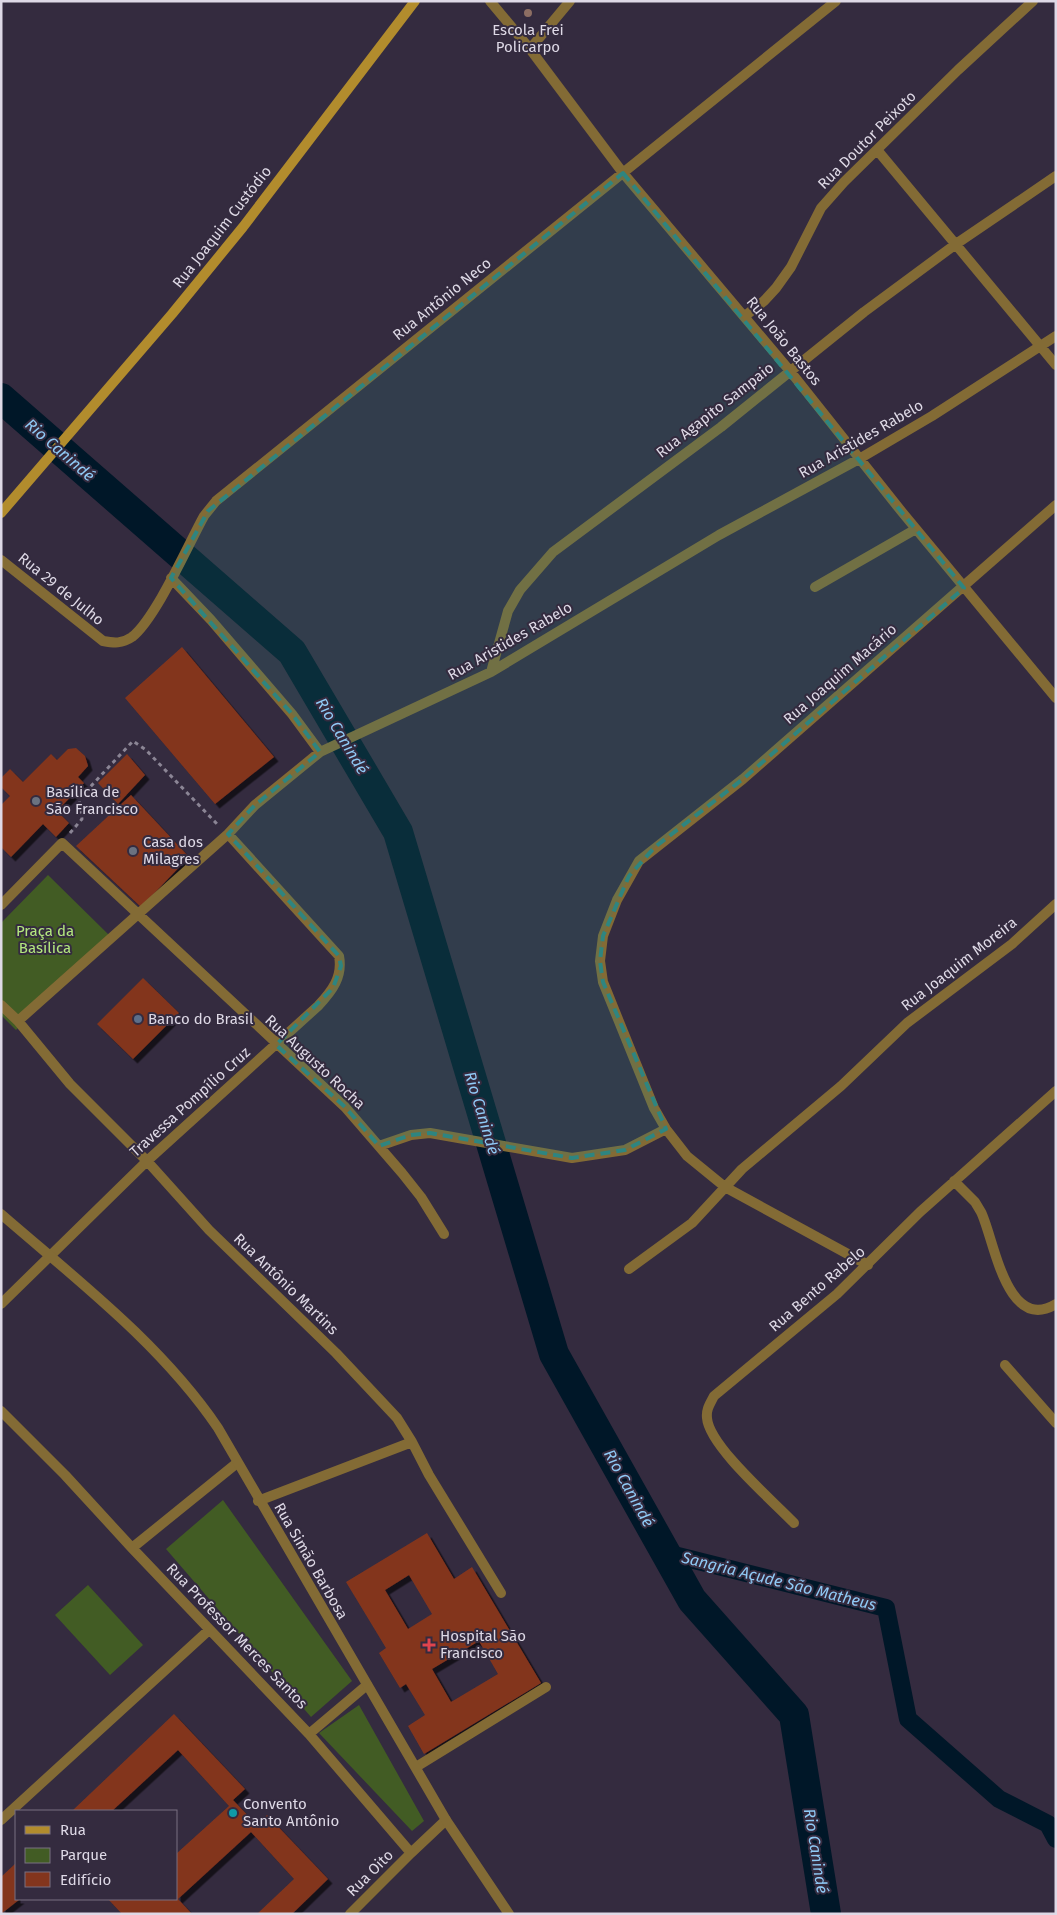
<svg xmlns="http://www.w3.org/2000/svg" width="1057" height="1915" viewBox="0 0 1057 1915" font-family="'Fira Sans',sans-serif">
	<style>
		.green { fill: #425c24 }
		.lines { fill: none; stroke-linecap: round; stroke-linejoin: round }
		.canal { stroke: #001728; stroke-width: 18 }
		.river { stroke: #001728; stroke-width: 30 }
		.building { fill: #83351d; fill-rule: evenodd; filter: url(#shadow) }
		.path { stroke: #8b8595; stroke-width: 3; stroke-dasharray: 4 4; stroke-linecap: butt }
		.minor { stroke: #836b35; stroke-width: 10 }
		.tertiary { stroke: #836b35; stroke-width: 10 }
		.secondary { stroke: #b28c2d; stroke-width: 10 }
		.marked { fill: #2e8580; fill-opacity: 0.2; stroke: #2e8580; stroke-width: 4; stroke-dasharray: 10 6; stroke-linejoin: round }
		.education-dot { fill: #8d6e63; stroke: #342b3f; stroke-width: 2 }
		.worship-dot { fill: #6b7280; stroke: #342b3f; stroke-width: 2 }
		.service-dot { fill: #5c6f8a; stroke: #342b3f; stroke-width: 2 }
		.health-dot { fill: #e0444e; stroke: #342b3f; stroke-width: 2 }
		.culture-dot { fill: #0f9aa8; stroke: #342b3f; stroke-width: 2 }
		.labels { text-anchor: middle; dominant-baseline: central; stroke-width: 4; stroke-linejoin: round; paint-order: stroke }
		.poi-label { font-size: 15px; fill: #ded9e6; stroke: #342b3f; text-anchor: start }
		.street-label { font-size: 15px; fill: #ded9e6; stroke: #342b3f }
		.park-label { font-size: 15px; fill: #b4e87f; stroke: #342b3f }
		.water-label { font-size: 16px; font-style: italic; fill: #90caf6; stroke: #342b3f }
	</style>
	<defs>
		<filter id="shadow"><feDropShadow dx="4.5" dy="4.5" stdDeviation="0" flood-color="#0009"/></filter>
	</defs>
	<rect width="100%" height="100%" fill="#342b3f"/>
	<path class="green" d="M 48,875 L 109,935 L 16,1030 L 1,1015 L 1,923 Z
		M 223,1500 L 352,1681 L 311,1717 L 166,1549 Z
		M 88,1585 L 143,1645 L 110,1675 L 55,1615 Z
		M 359,1705 L 424,1821 L 412,1831 L 319,1733 Z"/>
	<g class="lines">
		<path class="canal" d="M 666,1553 L 886,1608 L 908,1719 L 999,1799 L 1048,1824 L 1056,1839"/>
		<path class="river" d="M 1,398 L 292,652 L 398,832 L 554,1354 L 692,1600 L 794,1715 L 826,1914"/>
	</g>
	<path class="building" d="M 182,647 L 274,757 L 215,804 L 125,698 Z
		M 76,748 L 85,756 L 88,766 L 78,777 L 84,783 L 57,811 L 69,823 L 56,837 L 43,824 L 11,857 L 1,847 L 1,805 L 10,796 L 1,787 L 1,778 L 10,769 L 23,782 L 51,754 L 57,760 L 68,749 Z
		M 127,754 L 145,775 L 118,804 L 98,783 Z
		M 131,795 L 189,857 L 141,907 L 76,846 Z
		M 143,978 L 179,1013 L 133,1059 L 97,1024 Z
		M 427,1533 L 454,1579 L 472,1567 L 541,1683 L 424,1754 L 408,1726 L 425,1715 L 406,1684 L 400,1688 L 379,1653 L 386,1648 L 346,1582 ZM 409,1575 L 432,1614 L 408,1629 L 385,1590 ZM 479,1641 L 498,1674 L 451,1702 L 432,1669 Z
		M 174,1714 L 245,1789 L 233,1800 L 257,1825 L 267,1815 L 328,1879 L 292,1914 L 257,1914 L 294,1879 L 251,1832 L 178,1899 L 192,1914 L 122,1914 L 108,1899 L 176,1899 L 176,1854 L 229,1806 L 178,1750 L 112,1811 L 72,1811 Z
		M 16,1863 L 16,1899 L 20,1899 L 1,1914 L 1,1877 Z"/>
	<g class="lines">
		<path class="path" d="M 70,833 L 82,819 L 79,799 L 133,741 L 146,750 L 218,825"/>
		<path class="minor" d="M 490,1 L 530,49 L 623,173 L 790,371 L 902,512 L 1056,698
			M 530,49 L 570,1
			M 878,151 L 1056,365
			M 745,316 L 764,301 L 776,288 L 791,267 L 821,208 L 844,182 L 958,70 L 1033,1
			M 1,560 L 103,641 C 114,643 122,644 132,637 C 156,618 188,545 204,516 L 216,501 L 836,1
			M 171,578 L 211,620 L 292,714 L 320,752
			M 815,587 L 916,529
			M 491,672 L 508,611 L 520,590 L 553,552 L 721,427 L 864,312 L 956,244 L 1056,176
			M 1,905 L 62,843 L 345,1107 L 402,1173 L 421,1197 L 444,1234
			M 1,1005 L 18,1021 L 70,1084 L 147,1161 L 209,1230 L 336,1353 L 397,1418 L 412,1442 L 429,1475 L 501,1593
			M 18,1021 L 228,834 L 255,805 L 320,752 L 491,672 L 719,535 L 859,459 L 932,416 L 1056,336
			M 379,1146 L 411,1135 L 430,1133 L 572,1158 L 625,1150 L 666,1129
			M 954,1181 L 975,1202 L 981,1212 C 994,1238 1006,1334 1056,1304
			M 868,1265 L 725,1187 L 687,1156 L 666,1129 L 654,1108 L 603,982 L 600,961 L 603,936 L 617,900 L 639,861 L 743,779 L 1056,505
			M 629,1269 L 692,1223 L 742,1169 L 841,1086 L 907,1023 L 1012,944 L 1056,904
			M 1,1304 L 147,1161 L 318,1006 C 332,991 343,977 339,956 L 228,834
			M 1005,1365 L 1056,1423
			M 1,1411 L 65,1475 L 132,1548 L 309,1734 L 411,1853 L 446,1820
			M 258,1501 L 412,1442
			M 794,1523 C 773,1501 709,1446 707,1418 C 706,1409 710,1404 714,1396 L 837,1294 L 920,1212 L 1056,1091
			M 132,1548 L 237,1463
			M 309,1734 L 367,1685
			M 416,1767 L 546,1687
			M 1,1820 L 209,1630
			M 350,1914 L 411,1853"/>
		<path class="tertiary" d="M 1,1214 C 77,1280 161,1344 218,1428 L 446,1820 L 509,1914"/>
		<path class="secondary" d="M 1,513 L 172,314 L 243,227 L 415,1"/>
	</g>
	<path class="marked" d="M 623,173 L 964,588 L 743,779 L 655,847 L 629,876 L 603,936 L 600,961 L 603,982 L 666,1129 L 625,1150 L 572,1158 L 430,1133 L 411,1135 L 379,1146 L 345,1107 L 276,1045 L 333,988 L 341,966 L 339,956 L 228,834 L 255,805 L 320,752 L 292,714 L 171,578 L 208,511 Z"/>
	<circle class="education-dot" cx="528" cy="13" r="5"/>
	<g class="worship-dot">
		<circle cx="36" cy="801" r="5"/>
		<circle cx="133" cy="851" r="5"/>
	</g>
	<circle class="service-dot" cx="138" cy="1019" r="5"/>
	<path class="health-dot" d="M426.5 1637.5h5v5h5v5h-5v5h-5v-5h-5v-5h5z"/>
	<circle class="culture-dot" cx="233" cy="1813" r="5"/>
	<g class="labels">
		<g class="poi-label">
			<text x="528" y="30" text-anchor="middle">Escola Frei<tspan x="528" dy="17">Policarpo</tspan></text>
			<text x="46" y="792">Basílica de<tspan x="46" dy="17">São Francisco</tspan></text>
			<text x="143" y="842">Casa dos<tspan x="143" dy="17">Milagres</tspan></text>
			<text x="148" y="1019">Banco do Brasil</text>
			<text x="440" y="1636">Hospital São<tspan x="440" dy="17">Francisco</tspan></text>
			<text x="243" y="1804">Convento<tspan x="243" dy="17">Santo Antônio</tspan></text>
		</g>
		<g class="street-label">
			<text transform="translate(867 140) rotate(-45)">Rua Doutor Peixoto</text>
			<text transform="translate(222 227) rotate(-52)">Rua Joaquim Custódio</text>
			<text transform="translate(442 299) rotate(-39)">Rua Antônio Neco</text>
			<text transform="translate(784 341) rotate(51)">Rua João Bastos</text>
			<text transform="translate(715 410) rotate(-38)">Rua Agapito Sampaio</text>
			<text transform="translate(861 439) rotate(-30)">Rua Aristides Rabelo</text>
			<text transform="translate(61 589) rotate(39)">Rua 29 de Julho</text>
			<text transform="translate(510 641) rotate(-30)">Rua Aristides Rabelo</text>
			<text transform="translate(840 674) rotate(-41)">Rua Joaquim Macário</text>
			<text transform="translate(959 964) rotate(-38)">Rua Joaquim Moreira</text>
			<text transform="translate(315 1062) rotate(43)">Rua Augusto Rocha</text>
			<text transform="translate(190 1102) rotate(-42)">Travessa Pompílio Cruz</text>
			<text transform="translate(286 1284) rotate(44)">Rua Antônio Martins</text>
			<text transform="translate(817 1289) rotate(-41)">Rua Bento Rabelo</text>
			<text transform="translate(311 1561) rotate(60)">Rua Simão Barbosa</text>
			<text transform="translate(237 1636) rotate(46)">Rua Professor Merces Santos</text>
			<text transform="translate(370 1873) rotate(-45)">Rua Oito</text>
		</g>
		<g class="park-label">
			<text x="45" y="931">Praça da<tspan x="45" dy="17">Basílica</tspan></text>
		</g>
		<g class="water-label">
			<text transform="translate(60 450) rotate(41)">Rio Canindé</text>
			<text transform="translate(342 736) rotate(59)">Rio Canindé</text>
			<text transform="translate(482 1113) rotate(73)">Rio Canindé</text>
			<text transform="translate(629 1488) rotate(61)">Rio Canindé</text>
			<text transform="translate(779 1581) rotate(14)">Sangria Açude São Matheus</text>
			<text transform="translate(816 1851) rotate(81)">Rio Canindé</text>
		</g>
	</g>
	<rect width="1057" height="1915" fill="none" stroke="#ded9e6" stroke-width="5"/>
	<rect x="15" y="1810" width="162" height="90" fill="#342b3f" stroke="#787182"/>
	<rect x="25" y="1826" width="25" height="8" fill="#b28c2d" stroke="#787182"/>
	<text x="60" y="1835" font-size="15" fill="#ded9e6">Rua</text>
	<rect x="25" y="1848" width="25" height="15" fill="#425c24" stroke="#787182"/>
	<text x="60" y="1860" font-size="15" fill="#ded9e6">Parque</text>
	<rect x="25" y="1872" width="25" height="15" fill="#83351d" stroke="#787182"/>
	<text x="60" y="1885" font-size="15" fill="#ded9e6">Edifício</text>
</svg>
